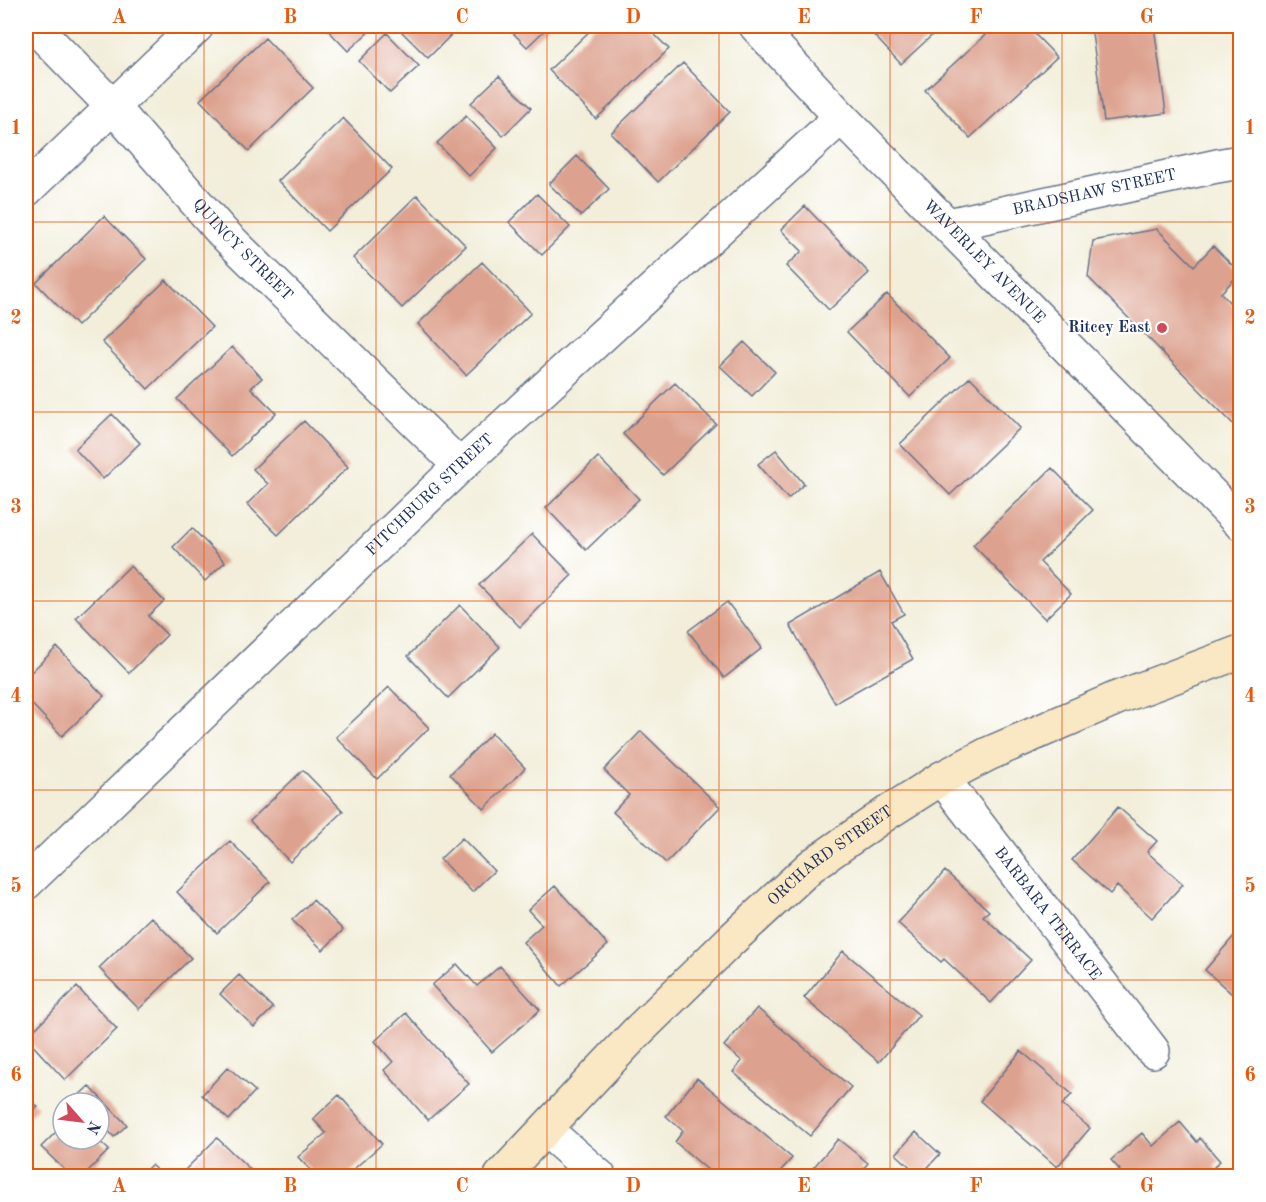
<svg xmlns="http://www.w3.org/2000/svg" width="1266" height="1202" viewBox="0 0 1266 1202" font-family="'Old Standard TT',serif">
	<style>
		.building { fill: #dda28f }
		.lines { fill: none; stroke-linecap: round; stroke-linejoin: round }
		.minor-casing { stroke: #667289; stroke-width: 36 }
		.tertiary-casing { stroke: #667289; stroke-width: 36 }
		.secondary-casing { stroke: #667289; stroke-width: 36 }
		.minor { stroke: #fff; stroke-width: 33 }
		.tertiary { stroke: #fff; stroke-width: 33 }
		.secondary { stroke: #fae7c3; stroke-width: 33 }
		.grid { fill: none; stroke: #e8590c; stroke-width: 1.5; stroke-opacity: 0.55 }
		.poi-dot { fill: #d1495b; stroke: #fff; stroke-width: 2 }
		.labels { text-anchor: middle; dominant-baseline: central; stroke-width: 4.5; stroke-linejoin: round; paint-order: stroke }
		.street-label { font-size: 16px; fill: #1b2f5e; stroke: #fff }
		.poi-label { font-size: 16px; font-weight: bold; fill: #1b2f5e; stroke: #fff; text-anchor: end }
		.neatline { fill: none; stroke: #e8590c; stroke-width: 2 }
		.grid-label { font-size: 20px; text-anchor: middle; font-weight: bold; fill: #e8590c }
	</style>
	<rect width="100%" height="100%" fill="#fff"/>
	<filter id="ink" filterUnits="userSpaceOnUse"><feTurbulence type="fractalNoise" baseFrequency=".0167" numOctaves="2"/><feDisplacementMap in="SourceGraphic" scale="12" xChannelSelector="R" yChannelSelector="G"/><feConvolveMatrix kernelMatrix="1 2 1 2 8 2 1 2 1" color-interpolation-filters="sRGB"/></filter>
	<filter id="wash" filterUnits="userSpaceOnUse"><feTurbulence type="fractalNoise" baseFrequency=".008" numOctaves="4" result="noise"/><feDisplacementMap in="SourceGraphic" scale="24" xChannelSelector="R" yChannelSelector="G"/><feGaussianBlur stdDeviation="1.35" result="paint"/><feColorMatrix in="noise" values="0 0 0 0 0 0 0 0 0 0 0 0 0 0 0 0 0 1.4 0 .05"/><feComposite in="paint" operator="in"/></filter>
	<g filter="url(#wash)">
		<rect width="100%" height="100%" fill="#f2eeda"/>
		<g id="blocks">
			<path class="building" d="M 324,26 L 375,26 L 348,51 Z
				M 396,26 L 451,26 L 456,30 L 428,58 Z
				M 506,26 L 549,26 L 527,47 Z
				M 595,26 L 646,26 L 669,49 L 596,119 L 549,70 Z
				M 865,26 L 942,26 L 901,64 Z
				M 995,26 L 1027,26 L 1057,57 L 970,138 L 925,90 Z
				M 1091,26 L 1154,26 L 1166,113 L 1104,121 Z
				M 387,33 L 419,66 L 390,93 L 359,61 Z
				M 265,38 L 313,88 L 249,151 L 200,100 Z
				M 683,63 L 730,112 L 658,182 L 611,133 Z
				M 499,76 L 531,108 L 503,136 L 471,103 Z
				M 466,116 L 497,148 L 469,176 L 437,143 Z
				M 343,118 L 392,169 L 327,231 L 278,181 Z
				M 577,156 L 609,189 L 581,216 L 549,184 Z
				M 537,194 L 570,227 L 542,255 L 509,222 Z
				M 417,195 L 466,246 L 402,308 L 353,258 Z
				M 805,206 L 869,273 L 829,310 L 786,266 L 802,251 L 781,230 Z
				M 104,216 L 146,259 L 77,326 L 36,283 Z
				M 1157,229 L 1194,266 L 1213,246 L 1240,273 L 1221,293 L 1240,314 L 1240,431 L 1088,277 L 1093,241 Z
				M 482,262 L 531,313 L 466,375 L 418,324 Z
				M 166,280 L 212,327 L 148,389 L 102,342 Z
				M 887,294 L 950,358 L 910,397 L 847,332 Z
				M 744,342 L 775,372 L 752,396 L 720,366 Z
				M 232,347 L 262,378 L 251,388 L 276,413 L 232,456 L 177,399 Z
				M 970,377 L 1020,428 L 950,495 L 900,444 Z
				M 675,383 L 716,424 L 663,475 L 623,434 Z
				M 112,414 L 140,443 L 103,479 L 75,449 Z
				M 304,421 L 348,467 L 278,535 L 247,504 L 268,484 L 253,469 Z
				M 776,450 L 804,484 L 788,499 L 758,464 Z
				M 598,457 L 639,499 L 586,550 L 546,508 Z
				M 1052,468 L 1093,510 L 1040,562 L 1071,594 L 1045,619 L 973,545 Z
				M 192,528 L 225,562 L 205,581 L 173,547 Z
				M 532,534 L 572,575 L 520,627 L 479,585 Z
				M 130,566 L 164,601 L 148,616 L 167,635 L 129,673 L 76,618 Z
				M 880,572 L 904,614 L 891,621 L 913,659 L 835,703 L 790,625 Z
				M 727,602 L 762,648 L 724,678 L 688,631 Z
				M 460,605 L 500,647 L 448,698 L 408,656 Z
				M 57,647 L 104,696 L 62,736 L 26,698 L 26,677 Z
				M 389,687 L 429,728 L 377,779 L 336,737 Z
				M 641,731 L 720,807 L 666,863 L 613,812 L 629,795 L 604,770 Z
				M 492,733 L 525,768 L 484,809 L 450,774 Z
				M 303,770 L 343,811 L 290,862 L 250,821 Z
				M 1118,807 L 1157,841 L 1147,852 L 1183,884 L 1152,918 L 1117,886 L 1110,894 L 1072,860 Z
				M 462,838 L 494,871 L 472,892 L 440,859 Z
				M 230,841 L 270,882 L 217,933 L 177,892 Z
				M 945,871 L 989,911 L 983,916 L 1031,960 L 991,1003 L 944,959 L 941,962 L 898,923 Z
				M 555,886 L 608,945 L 561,986 L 523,942 L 542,925 L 528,910 Z
				M 313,900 L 343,930 L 323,950 L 292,920 Z
				M 151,917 L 191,958 L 139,1009 L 99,968 Z
				M 1240,929 L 1240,1001 L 1205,970 Z
				M 843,951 L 919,1015 L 879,1062 L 804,998 Z
				M 457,964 L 477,986 L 500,966 L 540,1010 L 492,1052 L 432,985 Z
				M 239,975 L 273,1008 L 254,1027 L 220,994 Z
				M 77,987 L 117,1029 L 65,1080 L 26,1038 Z
				M 757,1008 L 851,1087 L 810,1136 L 733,1072 L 742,1061 L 724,1046 Z
				M 406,1013 L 469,1084 L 428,1120 L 384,1070 L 393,1062 L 375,1041 Z
				M 1021,1051 L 1072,1094 L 1062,1105 L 1090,1128 L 1057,1167 L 980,1101 Z
				M 228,1067 L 255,1091 L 229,1120 L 202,1095 Z
				M 697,1078 L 792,1158 L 776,1176 L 715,1176 L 675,1142 L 683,1131 L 666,1116 Z
				M 89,1086 L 127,1125 L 114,1137 L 99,1121 L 99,1103 L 81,1103 L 76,1098 Z
				M 26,1095 L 38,1107 L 26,1119 Z
				M 339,1095 L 382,1144 L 346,1176 L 316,1176 L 298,1157 L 326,1133 L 313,1119 Z
				M 1180,1122 L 1197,1142 L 1200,1138 L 1220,1161 L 1214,1167 L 1223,1176 L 1112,1176 L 1120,1170 L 1111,1160 L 1142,1133 L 1153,1146 Z
				M 63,1125 L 63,1139 L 97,1139 L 109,1150 L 83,1176 L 71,1176 L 41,1147 Z
				M 916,1132 L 940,1154 L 920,1176 L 896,1154 Z
				M 217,1138 L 257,1176 L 179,1176 Z
				M 838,1139 L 868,1163 L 857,1176 L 806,1176 Z
				M 151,1165 L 163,1176 L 140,1176 Z"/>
		</g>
	</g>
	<g filter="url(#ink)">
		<use href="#blocks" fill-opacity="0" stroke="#667289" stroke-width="1.5"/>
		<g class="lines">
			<g class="minor-casing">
				<g id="minor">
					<path id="s1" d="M 34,26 L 113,107 L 222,232 L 460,466"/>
					<path d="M 26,190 L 197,26"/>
					<path id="s2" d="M 948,225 L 1217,166 L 1240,162"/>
					<path id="s3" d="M 942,778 L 1153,1051"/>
					<path id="s4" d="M 26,883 L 460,466 L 841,117"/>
					<path d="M 546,1130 L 599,1176"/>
				</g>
			</g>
			<g class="tertiary-casing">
				<g id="tertiary">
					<path id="s5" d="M 756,26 L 841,117 L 1240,523"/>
				</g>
			</g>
			<g class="secondary-casing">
				<g id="secondary">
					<path id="s6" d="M 501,1176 L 636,1033 L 730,941 L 811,866 L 887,813 L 942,778 L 988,754 L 1117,698 L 1240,652"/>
				</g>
			</g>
			<use href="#minor" class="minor"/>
			<use href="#tertiary" class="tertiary"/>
			<use href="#secondary" class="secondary"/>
		</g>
	</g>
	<path class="grid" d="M 204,26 L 204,1176M 376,26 L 376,1176M 547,26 L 547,1176M 719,26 L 719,1176M 890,26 L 890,1176M 1062,26 L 1062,1176M 26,222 L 1240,222M 26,412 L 1240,412M 26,601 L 1240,601M 26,790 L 1240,790M 26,980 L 1240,980"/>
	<circle class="poi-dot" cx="1162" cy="328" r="6"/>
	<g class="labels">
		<g class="street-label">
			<text stroke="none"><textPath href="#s2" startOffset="150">BRADSHAW STREET</textPath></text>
			<text stroke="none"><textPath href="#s1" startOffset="306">QUINCY STREET</textPath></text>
			<text stroke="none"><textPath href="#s5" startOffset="328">WAVERLEY AVENUE</textPath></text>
			<text stroke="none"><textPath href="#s4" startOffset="560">FITCHBURG STREET</textPath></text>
			<text stroke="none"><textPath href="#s6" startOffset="460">ORCHARD STREET</textPath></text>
			<text stroke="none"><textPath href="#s3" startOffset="172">BARBARA TERRACE</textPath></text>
		</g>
		<g class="poi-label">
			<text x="1150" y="328">Ritcey East</text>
		</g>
	</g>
	<rect width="1266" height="1202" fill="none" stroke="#fff" stroke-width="66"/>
	<g transform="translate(81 1121) rotate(118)"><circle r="28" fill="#ffffff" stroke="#a4acbf" stroke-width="1.5"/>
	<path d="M0-4.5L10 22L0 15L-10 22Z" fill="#d1495b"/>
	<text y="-9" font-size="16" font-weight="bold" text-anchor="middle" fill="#1b2f5e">N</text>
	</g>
	<rect x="33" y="33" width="1200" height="1136" class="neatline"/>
	<g class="grid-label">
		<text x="119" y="23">A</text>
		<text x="290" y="23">B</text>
		<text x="462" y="23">C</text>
		<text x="633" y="23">D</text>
		<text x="804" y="23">E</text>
		<text x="976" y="23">F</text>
		<text x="1147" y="23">G</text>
		<text x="16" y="134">1</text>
		<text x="1250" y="134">1</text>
		<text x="16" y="324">2</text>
		<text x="1250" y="324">2</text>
		<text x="16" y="513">3</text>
		<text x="1250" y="513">3</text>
		<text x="16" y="702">4</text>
		<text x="1250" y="702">4</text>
		<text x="16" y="892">5</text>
		<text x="1250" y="892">5</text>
		<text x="16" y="1081">6</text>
		<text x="1250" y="1081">6</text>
		<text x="119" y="1192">A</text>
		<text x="290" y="1192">B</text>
		<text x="462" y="1192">C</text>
		<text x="633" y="1192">D</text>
		<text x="804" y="1192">E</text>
		<text x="976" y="1192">F</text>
		<text x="1147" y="1192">G</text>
	</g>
</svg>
